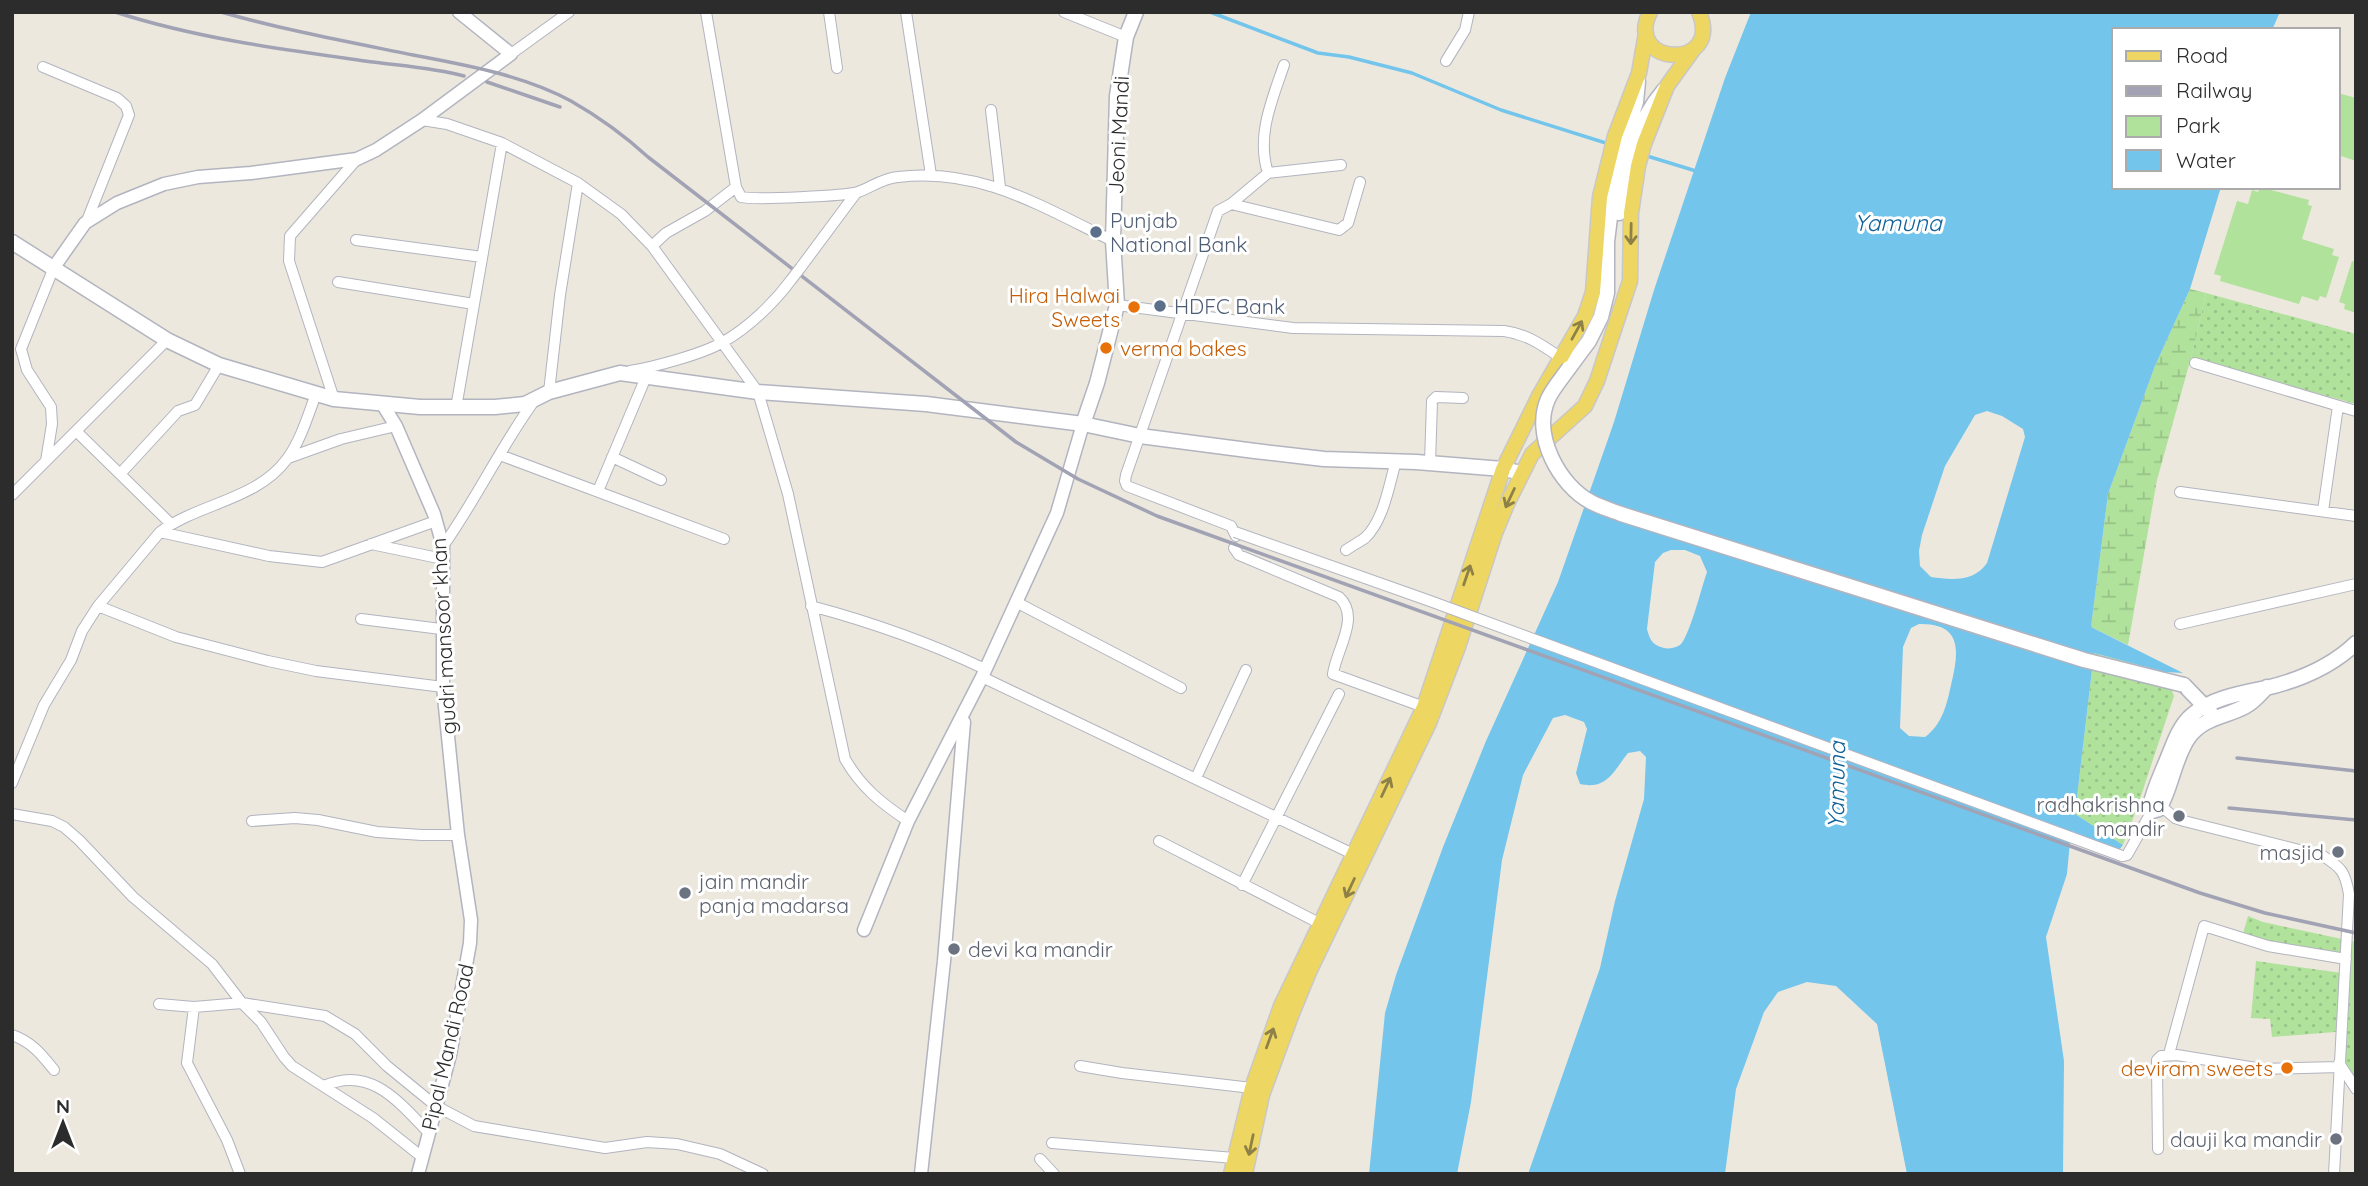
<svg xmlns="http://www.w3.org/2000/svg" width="2368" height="1186" viewBox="0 0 2368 1186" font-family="Quicksand,sans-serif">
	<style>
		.grass { fill: url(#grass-dots) }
		.wetland { fill: url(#wetland-marsh) }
		.park { fill: #b0e29c }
		.water { fill: #74c5ec; fill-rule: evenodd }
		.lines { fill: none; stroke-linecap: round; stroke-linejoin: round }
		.stream { stroke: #74c5ec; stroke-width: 3.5 }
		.minor-casing { stroke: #b2b4bf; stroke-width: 12 }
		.tertiary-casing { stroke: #b2b4bf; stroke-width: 15 }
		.secondary-casing { stroke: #b2b4bf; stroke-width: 17 }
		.primary-casing { stroke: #c8c8c8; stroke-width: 17 }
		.minor { stroke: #fff; stroke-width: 10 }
		.tertiary { stroke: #fff; stroke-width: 12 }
		.secondary { stroke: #fff; stroke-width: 14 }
		.primary { stroke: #eed663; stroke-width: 14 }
		.rail { stroke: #a1a3b5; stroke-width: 3.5 }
		.minor-bridge-casing { stroke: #b2b4bf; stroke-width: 12; stroke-linecap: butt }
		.secondary-bridge-casing { stroke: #b2b4bf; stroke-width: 17; stroke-linecap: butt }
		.minor-bridge { stroke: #fff; stroke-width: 10 }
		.secondary-bridge { stroke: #fff; stroke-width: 14 }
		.oneway { stroke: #8d8148 }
		.service-dot { fill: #5c6f8a; stroke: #fff; stroke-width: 2.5 }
		.food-dot { fill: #e8710a; stroke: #fff; stroke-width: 2.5 }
		.worship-dot { fill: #6b7280; stroke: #fff; stroke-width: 2.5 }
		.labels { text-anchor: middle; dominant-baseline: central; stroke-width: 6; stroke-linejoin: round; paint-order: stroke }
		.street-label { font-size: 21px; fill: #2c2c2c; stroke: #fff }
		.service-label { font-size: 21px; fill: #4e5e75; stroke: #fff; text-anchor: start }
		.food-label { font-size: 21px; fill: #c56008; stroke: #fff; text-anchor: end }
		.worship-label { font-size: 21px; fill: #5b616d; stroke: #fff; text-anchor: end }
		.water-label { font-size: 23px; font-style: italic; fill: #11639b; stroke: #fff }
	</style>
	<defs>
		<pattern id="grass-dots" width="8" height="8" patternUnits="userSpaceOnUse" patternTransform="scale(1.75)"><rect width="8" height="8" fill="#b0e29c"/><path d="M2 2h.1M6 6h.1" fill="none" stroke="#98c287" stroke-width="1.8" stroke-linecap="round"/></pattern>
		<pattern id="wetland-marsh" width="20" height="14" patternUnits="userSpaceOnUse" patternTransform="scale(1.75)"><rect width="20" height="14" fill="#b0e29c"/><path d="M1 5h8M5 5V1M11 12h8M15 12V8" fill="none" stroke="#98c287"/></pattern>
	</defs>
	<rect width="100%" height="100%" fill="#ede8de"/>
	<path class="grass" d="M 2206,293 L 2356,334 L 2356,404 L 2191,358 Z
		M 2094,653 L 2165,672 L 2174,696 L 2138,805 L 2123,845 L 2075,814 Z
		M 2248,916 L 2263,922 L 2356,942 L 2356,1079 L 2343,1061 L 2347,1031 L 2272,1037 L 2270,1019 L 2251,1018 L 2256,961 L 2342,973 L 2343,956 L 2269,944 L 2243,934 Z"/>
	<path class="wetland" d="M 2190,289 L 2206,293 L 2192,354 L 2157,480 L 2128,645 L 2091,627 L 2108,494 L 2155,366 Z"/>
	<path class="park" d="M 2338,93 L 2356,98 L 2356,161 L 2338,155 Z
		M 2260,187 L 2309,200 L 2308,205 L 2312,206 L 2302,239 L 2334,249 L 2332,255 L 2339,257 L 2326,298 L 2320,296 L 2318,301 L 2302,296 L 2299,304 L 2220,281 L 2221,276 L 2214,274 L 2237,201 L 2248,204 L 2252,190 L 2258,192 Z
		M 2352,261 L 2356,262 L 2356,313 L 2344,309 L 2345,304 L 2339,302 Z"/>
	<path class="water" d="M 1751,12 L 2280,12 L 2272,30 L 2114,30 L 2114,187 L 2221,187 L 2190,289 L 2155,366 L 2108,494 L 2091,627 L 2183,673 L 2165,672 L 2094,653 L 2075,814 L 2123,845 L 2119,850 L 2071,831 L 2067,874 L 2046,937 L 2064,1061 L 2063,1174 L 1907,1174 L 1877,1024 L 1836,986 L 1807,982 L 1778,992 L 1764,1012 L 1736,1089 L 1725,1174 L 1528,1174 L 1600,968 L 1615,901 L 1644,799 L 1646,757 L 1640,751 L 1628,753 C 1613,772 1607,790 1580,784 L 1576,773 L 1587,729 L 1584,722 L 1565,715 L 1553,718 L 1523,775 L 1502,860 L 1471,1102 L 1457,1174 L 1369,1174 L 1385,1013 L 1396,975 L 1443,847 L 1486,741 L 1558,582 L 1614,422 L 1654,290 L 1725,78 ZM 1987,411 L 2002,416 L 2023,429 L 2025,437 L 1987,563 C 1974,582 1952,580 1931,577 L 1920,566 L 1919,551 L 1922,535 L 1945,466 L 1975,415 ZM 1671,550 L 1685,550 L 1700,556 L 1707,572 C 1702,586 1689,638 1680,645 C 1675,648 1669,649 1664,648 C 1652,645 1650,640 1647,629 L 1655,562 L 1663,553 ZM 1919,624 C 1963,623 1959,652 1951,685 C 1947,704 1942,725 1925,737 L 1909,736 L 1900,728 L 1903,647 L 1911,628 Z"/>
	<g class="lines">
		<path class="stream" d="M 1210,12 L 1318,53 L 1349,57 L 1412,73 L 1501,110 L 1609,144
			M 1647,156 L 1696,171"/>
		<g class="minor-casing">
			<path id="minor" d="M 706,12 L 736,187 L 741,197 C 755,200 846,196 858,192 C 872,187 883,178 898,177 C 980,167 1042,207 1113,241
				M 829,12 L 837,68
				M 906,12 L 931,175
				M 1064,12 L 1126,37
				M 511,54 L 569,12
				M 1446,61 L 1465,30 L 1469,12
				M 43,67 L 117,98 L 126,106 L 129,115 L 86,223
				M 991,110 L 1000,187
				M 422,120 L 447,124 L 502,143 L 578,183 L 621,214 L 652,246 L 758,392 L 788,494 L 845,759 C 861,787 881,803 908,821
				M 1268,173 C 1256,136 1272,100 1284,65
				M 1231,204 L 1268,173 L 1341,165
				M 356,240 L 482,257
				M 652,246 L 666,233 L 705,211 L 736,187
				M 801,267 L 856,193
				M 338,282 L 474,304
				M 1117,305 L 1293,328 L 1504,331 C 1527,334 1542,345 1561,358
				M 2195,363 L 2356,411
				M 630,371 C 654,367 703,354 723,342 C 748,328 774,303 791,280
				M 549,392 L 560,295 L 578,183
				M 334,399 L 289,261 L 290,236 L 357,159
				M 456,408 L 502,143
				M 76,431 L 171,524
				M 500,455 L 724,539
				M 612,457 L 661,480
				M 288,458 L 341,439 L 396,426
				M 46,461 L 52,424 L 51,407 L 27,370 L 21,349 L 54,267
				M 1430,463 L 1432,401 L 1436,397 L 1463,398
				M 120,474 L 178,411 L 195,405 L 219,365
				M 598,491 L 646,377
				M 2180,492 L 2356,516
				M 12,495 L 167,340
				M 2323,511 L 2338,406
				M 160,532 L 269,556 L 322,562 L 436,521
				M 1236,536 L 1231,526 L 1127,486 L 1125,481 L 1126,475 L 1218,211 L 1231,204 L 1339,230 L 1348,223 L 1360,182
				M 371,544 L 443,559
				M 443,546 C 476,500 500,448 534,401
				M 1234,548 L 1239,555 L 1339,597 C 1361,617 1336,650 1333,674 L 1424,707
				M 1346,550 C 1352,546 1359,542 1365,538 C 1384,520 1389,485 1396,461
				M 1016,602 L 1181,688
				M 98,606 L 176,637 L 268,661 L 316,671 L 443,687
				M 811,606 C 871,622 928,642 985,669
				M 361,619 L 441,629
				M 2180,624 L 2356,584
				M 982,677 L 1353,854
				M 1196,778 L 1246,670
				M 12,783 L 44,705 L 71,660 L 82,631 L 98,606 L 160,532 C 199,503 257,500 287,459 C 301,440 308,415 316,394
				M 2161,806 L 2175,818 L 2184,821 L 2323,856 C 2342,868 2345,872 2349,894 L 2334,1174
				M 12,814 L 52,821 L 64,827 L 79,840 L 133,897 L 212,964 L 242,1003 L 261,1022 L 284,1057 L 292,1066 L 373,1118 L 422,1157
				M 252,821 L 295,818 L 318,820 L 377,832 L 422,835 L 458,835
				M 1159,841 L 1319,923
				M 2122,856 L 2127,855 L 2152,811
				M 1242,885 L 1339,694
				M 159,1004 L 194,1007 L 242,1003 L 325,1016 L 355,1034 L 387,1066 L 436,1106 L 474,1126 L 605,1148 L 647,1142 L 677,1144 L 720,1154 L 763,1174
				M 194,1007 L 187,1063 L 227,1140 L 240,1174
				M 12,1035 C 32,1042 41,1054 54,1070
				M 2169,1054 L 2204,926 L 2268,946 L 2346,959
				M 2339,1063 L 2356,1089
				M 1080,1066 L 1122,1073 L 1252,1088
				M 324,1086 C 370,1065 399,1102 428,1132
				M 1052,1143 L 1234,1158
				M 2158,1149 L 2157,1067 L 2157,1060 L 2161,1056 L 2177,1055 L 2262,1069 L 2339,1067
				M 1040,1159 L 1054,1174"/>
		</g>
		<g class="tertiary-casing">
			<path id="tertiary" d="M 54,267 L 85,223 L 117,203 L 164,184 L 198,177 L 251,173 L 357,159 L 376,150 L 422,120 L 511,54 L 459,12
				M 383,405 L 396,426 L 434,514 L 443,546 L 443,687 L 458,835 L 471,920 L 470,943 L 450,1055 L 418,1174
				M 864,930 L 908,821 L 982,677 L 1057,513 L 1083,424
				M 921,1174 L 944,961 L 964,722"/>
		</g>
		<g class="secondary-casing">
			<path id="secondary" d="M 1619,213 C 1627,166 1632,128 1664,90
				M 12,242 L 167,340 L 219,365 L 334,399 L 420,407 L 495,407 L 525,404 L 549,392 L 620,373 L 758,392 L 926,404 L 1083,424 L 1140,436 L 1255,451 L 1324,459 L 1416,462 L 1503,469 L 1522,473
				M 1569,368 L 1589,341 L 1601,317 L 1607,293 L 1607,242 L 1617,160 L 1636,102 L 1638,82
				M 1083,424 L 1097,383 L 1117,305 L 1113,241 L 1117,96 L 1126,37 L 1136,12
				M 2184,685 L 2211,713
				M 2267,687 C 2261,693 2254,702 2246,706 C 2226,717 2204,717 2189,737 C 2174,758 2172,787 2159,809 L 2152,811 L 2150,807 C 2153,791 2160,777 2166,762 C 2173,746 2178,727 2192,715 C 2211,698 2242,693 2266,688 C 2300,680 2331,667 2356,643"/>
		</g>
		<g class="primary-casing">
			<path id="primary" d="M 1650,12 C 1623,67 1724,71 1699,12
				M 1231,1174 L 1252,1088 L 1281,1006 L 1424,707 L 1503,469 L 1539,396 L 1585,316 L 1593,292 L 1600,197 L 1615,136 L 1639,73 L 1646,33
				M 1245,1174 L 1262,1095 L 1291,1016 L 1309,972 L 1429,723 L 1458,647 L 1495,533 L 1507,504 L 1532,454 L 1585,406 L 1597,381 L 1630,281 L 1631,213 L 1638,166 L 1644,144 L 1667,86 L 1693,50"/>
		</g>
		<use href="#minor" class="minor"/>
		<use href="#tertiary" class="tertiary"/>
		<use href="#secondary" class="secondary"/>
		<use href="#primary" class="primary"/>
		<path class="rail" d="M 115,12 C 199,39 286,50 373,62 C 403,66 434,68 464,76
			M 221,12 C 284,30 349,42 413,55 C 465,65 523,75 571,101 C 599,117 624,135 648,157 L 1016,442 L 1078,479 L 1157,516 L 2200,893 L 2265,913 L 2356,933
			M 487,82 L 560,107
			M 2237,758 L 2356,771
			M 2229,808 L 2356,820"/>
		<g class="minor-bridge-casing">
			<path id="minor-bridge" d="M 791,280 L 801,267
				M 1235,532 L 1430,601 L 2122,856"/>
		</g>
		<g class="secondary-bridge-casing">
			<path id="secondary-bridge" d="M 1569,368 C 1562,378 1553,388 1548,399 C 1532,435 1559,485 1591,502 C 1600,507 1611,510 1621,514 L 2084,660 L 2184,685"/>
		</g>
		<use href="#minor-bridge" class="minor-bridge"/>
		<use href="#secondary-bridge" class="secondary-bridge"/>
	</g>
	<defs><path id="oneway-shaft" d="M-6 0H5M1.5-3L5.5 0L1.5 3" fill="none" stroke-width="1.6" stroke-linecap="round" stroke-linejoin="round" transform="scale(1.75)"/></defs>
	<g class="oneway">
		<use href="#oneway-shaft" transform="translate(1631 234) rotate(91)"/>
		<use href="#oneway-shaft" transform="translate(1577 330) rotate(-61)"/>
		<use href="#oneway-shaft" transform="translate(1510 498) rotate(115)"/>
		<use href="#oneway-shaft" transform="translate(1467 575) rotate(-71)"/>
		<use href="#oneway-shaft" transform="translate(1386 787) rotate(-65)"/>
		<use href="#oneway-shaft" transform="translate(1350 888) rotate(115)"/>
		<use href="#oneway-shaft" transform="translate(1270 1038) rotate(-70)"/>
		<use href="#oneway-shaft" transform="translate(1251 1145) rotate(102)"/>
	</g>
	<g class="service-dot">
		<circle cx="1096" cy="232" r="7"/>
		<circle cx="1160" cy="306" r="7"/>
	</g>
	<g class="food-dot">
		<circle cx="1134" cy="307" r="7"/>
		<circle cx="1106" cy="348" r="7"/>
		<circle cx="2287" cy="1068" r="7"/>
	</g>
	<g class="worship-dot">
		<circle cx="2179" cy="816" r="7"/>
		<circle cx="2338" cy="852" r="7"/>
		<circle cx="685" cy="893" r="7"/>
		<circle cx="954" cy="949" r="7"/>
		<circle cx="2336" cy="1139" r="7"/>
	</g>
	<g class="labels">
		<g class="street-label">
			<text transform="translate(1118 135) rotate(-87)">Jeoni Mandi</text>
			<text transform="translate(443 636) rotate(-93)">gudri mansoor khan</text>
			<text transform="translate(447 1047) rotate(-77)">Pipal Mandi Road</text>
		</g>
		<g class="service-label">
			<text x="1110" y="220">Punjab<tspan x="1110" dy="24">National Bank</tspan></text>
			<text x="1174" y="306">HDFC Bank</text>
		</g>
		<g class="food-label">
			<text x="1120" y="295">Hira Halwai<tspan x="1120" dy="24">Sweets</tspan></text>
			<text x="1120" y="348" text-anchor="start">verma bakes</text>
			<text x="2273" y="1068">deviram sweets</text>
		</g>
		<g class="worship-label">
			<text x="2165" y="804">radhakrishna<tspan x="2165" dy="24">mandir</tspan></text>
			<text x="2324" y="852">masjid</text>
			<text x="699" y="881" text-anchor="start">jain mandir<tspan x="699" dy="24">panja madarsa</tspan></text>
			<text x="968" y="949" text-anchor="start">devi ka mandir</text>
			<text x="2322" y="1139">dauji ka mandir</text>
		</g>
		<g class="water-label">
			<text x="1898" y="222">Yamuna</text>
			<text transform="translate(1836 785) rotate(-89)">Yamuna</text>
		</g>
	</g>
	<rect width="2368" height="1186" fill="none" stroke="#2c2c2c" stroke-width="28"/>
	<rect x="2112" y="28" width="228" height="161" fill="#ffffff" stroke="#ababab" stroke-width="2"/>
	<rect x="2126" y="51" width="35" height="10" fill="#eed663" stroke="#ababab" stroke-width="2"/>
	<text x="2176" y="63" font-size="21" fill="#2c2c2c">Road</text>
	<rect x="2126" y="86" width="35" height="10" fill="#a1a3b5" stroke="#ababab" stroke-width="2"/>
	<text x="2176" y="98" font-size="21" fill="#2c2c2c">Railway</text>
	<rect x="2126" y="116" width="35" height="21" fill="#b0e29c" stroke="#ababab" stroke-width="2"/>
	<text x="2176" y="133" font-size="21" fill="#2c2c2c">Park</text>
	<rect x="2126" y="150" width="35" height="21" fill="#74c5ec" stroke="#ababab" stroke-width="2"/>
	<text x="2176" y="168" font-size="21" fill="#2c2c2c">Water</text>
	<g transform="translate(63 1123)" stroke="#ffffff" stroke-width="5" paint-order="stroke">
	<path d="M0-5L12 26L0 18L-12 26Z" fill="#2c2c2c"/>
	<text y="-10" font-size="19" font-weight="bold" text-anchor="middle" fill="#2c2c2c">N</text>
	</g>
</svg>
